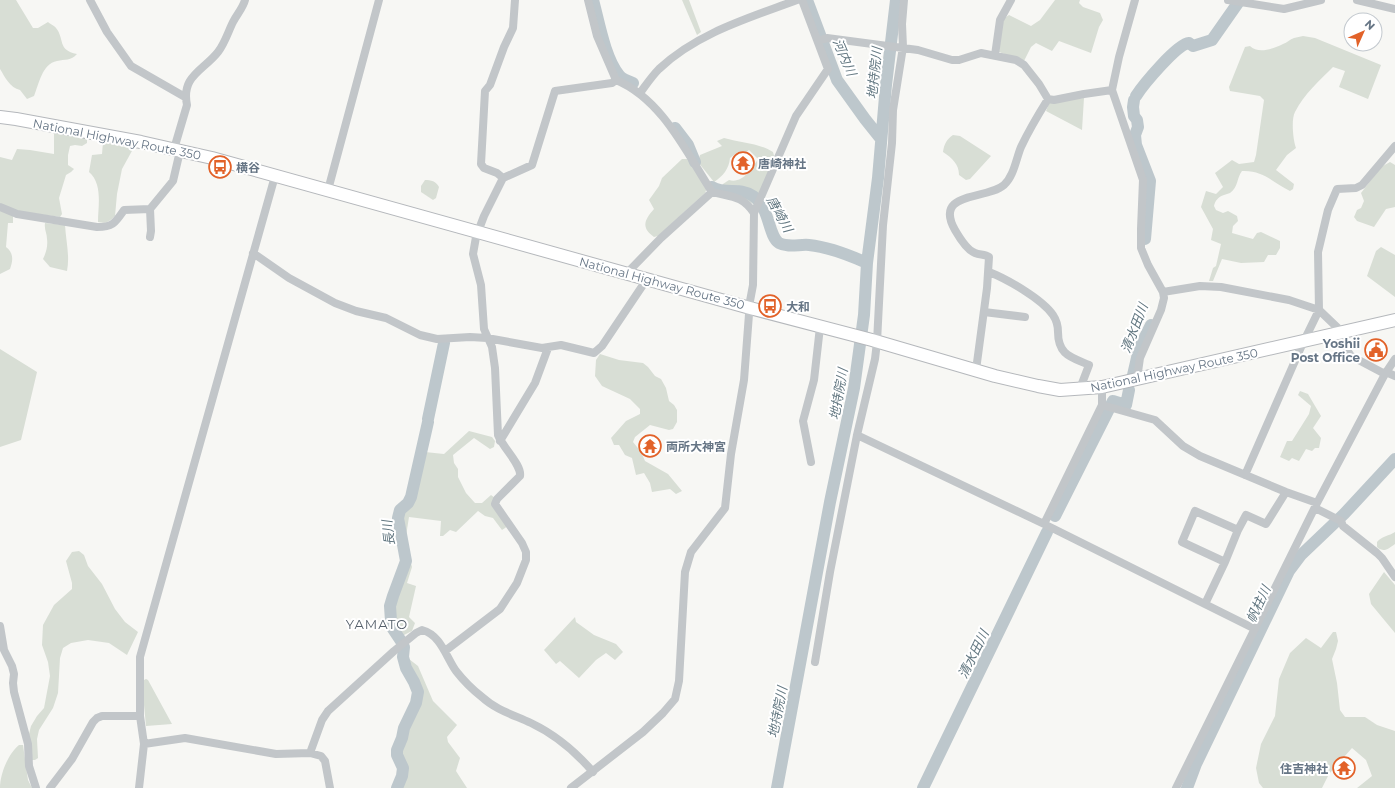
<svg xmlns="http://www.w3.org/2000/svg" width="1395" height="788" viewBox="0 0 1395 788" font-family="Montserrat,'Noto Sans JP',sans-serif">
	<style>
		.green { fill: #d8ded5 }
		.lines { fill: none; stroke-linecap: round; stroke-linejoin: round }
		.river { stroke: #bdc7cc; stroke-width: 12 }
		.highway-casing { stroke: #b5b8bc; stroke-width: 14 }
		.minor { stroke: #c2c6c9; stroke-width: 8 }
		.highway { stroke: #fff; stroke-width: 12 }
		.labels { text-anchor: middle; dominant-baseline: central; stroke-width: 4; stroke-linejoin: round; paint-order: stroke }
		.street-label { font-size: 12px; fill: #667585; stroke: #fff }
		.poi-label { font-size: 12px; font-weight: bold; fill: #667585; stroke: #fff; text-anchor: start }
		.water-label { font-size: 13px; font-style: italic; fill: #627781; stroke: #fff }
		.neighbourhood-label { font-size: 13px; letter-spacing: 1px; fill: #545f6a; stroke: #fff }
	</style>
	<rect width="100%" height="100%" fill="#f7f7f4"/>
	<path class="green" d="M 0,0 L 16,0 L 33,28 L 38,28 L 48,22 C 50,24 55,26 56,28 C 65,39 57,50 77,54 C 71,61 65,59 57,61 C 42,64 39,84 34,96 L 27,99 L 20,90 C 10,88 5,77 0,69 Z
		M 682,0 L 689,0 L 701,32 L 697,35 Z
		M 1055,0 L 1080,0 L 1079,3 L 1083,7 L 1100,13 L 1103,20 L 1099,27 L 1091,53 L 1059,41 L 1052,51 L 1036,43 L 1031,47 L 1024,61 L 999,52 L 1003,19 L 1009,15 L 1031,26 L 1040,20 Z
		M 1303,36 L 1315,38 L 1381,65 L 1368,99 L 1339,87 L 1345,71 L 1333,67 C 1320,80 1304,94 1295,112 C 1291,119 1293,140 1296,148 L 1287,155 L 1276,170 L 1294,184 L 1293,189 L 1290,191 C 1272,182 1263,170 1242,171 C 1237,177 1238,188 1230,193 C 1228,194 1226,194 1224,195 C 1218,197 1215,201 1214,206 L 1216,210 L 1223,213 L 1228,211 L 1237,216 L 1238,221 L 1233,226 L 1232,233 L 1253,239 L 1257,233 L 1261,232 L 1280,241 L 1280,248 L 1276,255 L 1268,255 L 1264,262 L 1241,263 L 1222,259 L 1213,281 L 1209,281 L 1213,268 L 1216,266 L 1221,244 L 1211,240 L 1213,229 L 1201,207 L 1206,191 L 1216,194 L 1223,187 L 1215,173 L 1232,160 L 1239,164 L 1254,162 L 1256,155 L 1264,100 L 1260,96 L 1230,91 L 1229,87 L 1245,47 L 1250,46 C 1258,54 1273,49 1283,44 C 1287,43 1290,39 1294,38 C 1297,37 1300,37 1303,36 Z
		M 1084,98 L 1082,130 L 1046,111 L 1050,101 Z
		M 54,132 L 87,138 L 87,143 L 82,146 L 75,145 L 70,146 L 68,155 L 68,165 L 74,169 L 71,172 L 66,175 L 59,198 L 62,214 L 60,217 L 16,211 L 0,204 L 0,157 L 12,160 L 17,149 L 30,150 L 54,154 Z
		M 953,135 L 960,136 L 991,156 L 970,179 L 966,180 L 959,175 C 959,164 952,158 943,152 C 944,144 947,139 953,135 Z
		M 724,138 C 741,143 759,143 773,152 L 775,159 L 755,205 L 738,195 L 732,189 L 721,188 L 723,184 L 729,180 C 742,184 752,169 758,159 L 749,150 L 742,155 L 738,152 L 730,158 C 729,169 723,176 714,182 L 698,162 L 700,155 L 722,146 L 717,141 Z
		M 103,142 L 133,149 L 122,169 L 117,194 L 115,216 C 109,222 106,224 98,222 C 98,206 103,184 89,172 L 92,155 L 102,154 Z
		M 682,159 L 687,159 L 707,188 L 705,193 L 658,236 L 654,237 C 641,228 644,220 654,209 L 649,200 L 659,186 L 662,178 Z
		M 1390,162 L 1395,165 L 1395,207 L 1386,209 L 1374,227 L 1357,221 L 1354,217 L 1357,210 L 1361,208 L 1364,201 L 1361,193 L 1381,167 Z
		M 425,180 C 431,180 436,181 439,187 L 436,198 L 433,200 L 421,192 L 421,186 Z
		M 0,210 L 13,214 L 13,223 L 8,223 L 6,247 C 14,253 13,261 10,269 L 0,274 Z
		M 45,223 L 65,225 C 66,241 70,256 67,271 L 50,267 L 43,259 C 46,253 48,246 47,239 C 47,233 44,230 45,223 Z
		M 1381,247 L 1395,255 L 1395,297 L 1367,276 L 1376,251 Z
		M 0,349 L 37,372 L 21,440 L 0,447 Z
		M 600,354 L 619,360 L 643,363 L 648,367 L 655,376 L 661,379 L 666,388 L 669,401 L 674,405 L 677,410 L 677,422 L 673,429 L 669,430 L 650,425 L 635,437 L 633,442 L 641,452 L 645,461 L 668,474 L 682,491 L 676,494 L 670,489 L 652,492 L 650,483 L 644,473 L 636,475 L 632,458 L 625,455 L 619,445 L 614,445 L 611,438 L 626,421 L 640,414 L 640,409 L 630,399 L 602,386 L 595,376 L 596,360 Z
		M 1300,391 L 1308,394 L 1321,416 L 1313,428 L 1321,438 L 1319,448 L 1315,448 L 1312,451 L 1306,449 L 1299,461 L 1292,458 L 1289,461 L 1280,457 L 1287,441 L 1292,441 L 1309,414 L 1311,406 L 1298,395 Z
		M 469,431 L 492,437 L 495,441 L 494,447 L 490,449 L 474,438 L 453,455 L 454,463 L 458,469 L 458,477 L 466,493 L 475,503 L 482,503 L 491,495 L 495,498 L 508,526 L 502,530 L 493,518 L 485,516 L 478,511 L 456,532 L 450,530 L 443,536 L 440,536 L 441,521 L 409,517 L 406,536 L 407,548 L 412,567 L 407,583 L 416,586 L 409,617 L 415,623 L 412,631 L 404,635 L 399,634 L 394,628 L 393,605 L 408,562 L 400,516 C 403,508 412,504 415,496 C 420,482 421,466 425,452 L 444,454 Z
		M 1395,532 L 1395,544 C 1388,549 1384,553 1377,547 L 1377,542 C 1382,536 1389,536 1395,532 Z
		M 79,551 L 84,555 L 88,566 L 102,584 L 115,609 L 125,622 L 138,632 L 127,655 L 109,643 L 88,640 L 71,643 L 63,648 L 60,658 L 58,693 L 53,708 L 39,730 L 37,739 L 38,758 L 35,760 L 32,760 L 29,734 L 31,726 L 37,716 L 44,708 L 50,676 L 48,662 L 42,645 L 43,625 L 54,605 L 72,589 L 72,583 L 66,561 L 72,552 Z
		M 1384,572 L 1395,585 L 1395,633 L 1371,604 L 1369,594 Z
		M 575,617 L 576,622 L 594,635 L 616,644 L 623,652 L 615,660 L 606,653 L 596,660 L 579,678 L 560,661 L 556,664 L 544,650 Z
		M 1333,632 L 1336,632 L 1338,641 L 1336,649 L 1332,659 L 1337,683 L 1340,710 L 1345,717 L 1365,717 L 1377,725 L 1395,731 L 1395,788 L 1357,788 L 1372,776 L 1366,760 L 1352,748 L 1329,774 L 1322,788 L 1263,788 L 1259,783 L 1256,768 L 1261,744 L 1275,716 L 1279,679 L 1290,653 L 1306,638 L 1321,648 Z
		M 409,659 L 418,666 L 433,701 L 457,725 L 447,737 L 448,742 L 460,758 L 456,771 L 467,788 L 400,788 L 406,768 L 400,754 L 407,725 L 421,696 L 421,687 L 406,662 Z
		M 146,679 L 148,680 L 172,724 L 146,726 L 144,705 L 144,680 Z
		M 19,745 L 23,745 L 28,780 L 32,788 L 0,788 C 0,774 8,754 19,745 Z"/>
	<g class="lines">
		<path class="river" d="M 593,0 C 599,22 605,58 619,75 C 622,79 628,81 633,83
			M 807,0 L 837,80 L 865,119 L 881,139
			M 1136,96 C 1143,85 1177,44 1189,43 L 1193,46 L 1212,40 L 1240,0
			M 1134,100 L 1133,107 L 1134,116 L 1137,120 L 1138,127 L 1135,135 L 1136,145 L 1150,181 L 1145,239
			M 675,128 L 688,145 L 695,162
			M 712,187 C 724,195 741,187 753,196 C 770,207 768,236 779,243 C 788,248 800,244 809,245 C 829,247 849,255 867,263
			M 1133,375 L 1139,349 L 1151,325
			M 428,419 L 444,343
			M 1055,516 L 1113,401 L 1126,405 L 1129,390
			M 401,641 L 393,629 L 391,621 L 390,606 L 393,596 L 406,561 L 398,518 L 400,510 L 408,503 L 411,497 L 428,422
			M 397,788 L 402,776 L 403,768 L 397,755 L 397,750 L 402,738 L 404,728 L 416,703 L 418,692 L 414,682 L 406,668 L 403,657 L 404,647
			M 777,788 L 830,502 L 854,388 L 864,315 L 867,263 L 878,178 L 886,85 L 896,0
			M 923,788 L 1047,532
			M 1187,788 L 1196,764 L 1289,571 L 1301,555 L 1344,514 L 1395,459"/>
		<g class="highway-casing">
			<path id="highway" d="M 0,117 L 16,119 L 141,142 L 212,158 L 750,308 L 872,340 L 995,376 L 1038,386 L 1060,390 L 1102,387 L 1395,320"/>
		</g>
		<path class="minor" d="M 90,0 L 107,32 L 131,66 L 185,97
			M 588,0 L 597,36 L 616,80 C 662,99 686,152 712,192 C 731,197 742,195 754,213
			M 1135,0 L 1119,57 L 1112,90 L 1143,180 L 1141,229 L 1141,248 L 1148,265 L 1163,292 L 1164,298 L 1161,310 L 1140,358 L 1137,379
			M 1228,0 L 1284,9 L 1321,0
			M 1357,0 L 1395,9
			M 818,41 L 827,38 L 918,50 L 952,60 L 959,60 L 981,53 L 1016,60 L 1024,65 L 1039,84 L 1048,99 L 1054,100 L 1084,94 L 1112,90
			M 995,55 L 1000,20 L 1011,0
			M 640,93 C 646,85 652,76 659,69 C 697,33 749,18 797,0
			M 174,149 L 187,105 C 181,76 203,71 218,52 C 225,43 228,32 233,22 C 237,14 243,8 245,0
			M 503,178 L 497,173 L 484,168 L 481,164 L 485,91 L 490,85 L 504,47 L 513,28 L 515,0
			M 328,190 L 379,0
			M 0,207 L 17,214 L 97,227 C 113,227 115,223 124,210 L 150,209
			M 150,237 L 151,231 L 150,209 L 173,181 L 180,151
			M 253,253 L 289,278 L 335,303 L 356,311 L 386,318 L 420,335 L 437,339 L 470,337 L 487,338 L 542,348 L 561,345 L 594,353 L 602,346 L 647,279
			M 989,272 C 1007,279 1042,299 1053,315 C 1057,321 1058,325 1058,332 C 1058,355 1071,357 1089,365 L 1081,386 L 1082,390
			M 626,274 L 661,238 L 712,192
			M 1163,292 L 1200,286 L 1221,287 L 1289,300 L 1319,310 L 1302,345 L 1245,475
			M 984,312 L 1025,317
			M 976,370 L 987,288 L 989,257 C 985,254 980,255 975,253 C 967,250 959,237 955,230 C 933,191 987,200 1004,185 C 1014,176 1016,159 1021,147 C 1029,130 1038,115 1048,99
			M 1386,372 L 1395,376
			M 1385,374 L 1351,356 L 1347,350 L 1342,332 L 1319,310 L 1318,252 L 1328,210 L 1337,189 L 1356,188 L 1362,185 L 1395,146
			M 1102,405 L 1155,420 L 1183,446 L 1200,456 L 1286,492 L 1317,503
			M 857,435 L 1044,524 L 1255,629
			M 500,441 L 535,383 L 548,348
			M 811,462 L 803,421 L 814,380 L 820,327
			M 1315,508 L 1341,521 L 1343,526 L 1377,553 L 1382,558 L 1395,577
			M 1044,524 L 1102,405 L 1102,387
			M 1238,530 L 1246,515 L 1266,524 L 1286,492
			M 1205,604 L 1225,562 L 1182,542 L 1195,511 L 1238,530 L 1225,562
			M 0,626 L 4,650 L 12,666 L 14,674 L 13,683 L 14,692 L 28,744 L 29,766 L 36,788
			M 445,651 L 500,609 L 517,583 L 526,560 L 526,552 L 522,543 L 495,504 L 497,499 L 520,476 C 522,465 503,448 498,435 L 495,368 L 492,347 L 484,329 L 481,285 L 473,254 L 476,237 L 484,216 L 503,178 L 532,165 L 555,91 L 612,83 L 616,80
			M 815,662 L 830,572 L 857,435 L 875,359 L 877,342 L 883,225 L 892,143 L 893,110 L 903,47 L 902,24 L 904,0
			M 144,744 L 185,738 L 276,754 L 310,753 L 321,756 L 325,761 L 330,788
			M 310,753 L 322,720 L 328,711 L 394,651 L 416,633 L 422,630 C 441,635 446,657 456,671 C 463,680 473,690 482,697 C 496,710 514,715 531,723 C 554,734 576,752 593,772
			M 50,788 L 72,759 L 93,722 L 97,718 L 102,716 L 140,716
			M 139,788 L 144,744 L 140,716 L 140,657 L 275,176
			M 571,788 L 643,732 L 663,713 L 675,699 L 679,681 L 685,572 L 691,552 L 725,508 L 731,454 L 744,380 L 750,301 L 753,285 L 754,213 L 796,116 L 828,69 L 802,0
			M 1176,788 L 1317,503 L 1385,374 L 1395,359"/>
		<use href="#highway" class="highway"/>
	</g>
	<defs>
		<g id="temple-ring" transform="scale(1.15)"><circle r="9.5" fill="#fff" stroke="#e26229" stroke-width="1.5"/><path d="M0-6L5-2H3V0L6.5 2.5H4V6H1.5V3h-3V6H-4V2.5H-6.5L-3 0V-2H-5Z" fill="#e26229"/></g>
		<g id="bus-ring" transform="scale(1.15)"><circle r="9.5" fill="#fff" stroke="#e26229" stroke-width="1.5"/><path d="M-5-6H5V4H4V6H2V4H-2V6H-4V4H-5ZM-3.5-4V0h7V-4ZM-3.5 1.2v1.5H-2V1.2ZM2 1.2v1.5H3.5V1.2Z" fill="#e26229"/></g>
		<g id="civic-ring" transform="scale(1.15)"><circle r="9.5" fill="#fff" stroke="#e26229" stroke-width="1.5"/><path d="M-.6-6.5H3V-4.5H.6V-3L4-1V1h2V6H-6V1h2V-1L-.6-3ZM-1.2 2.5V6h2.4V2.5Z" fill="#e26229"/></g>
	</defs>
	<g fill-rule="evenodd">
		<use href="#temple-ring" x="743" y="163"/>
		<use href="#bus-ring" x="220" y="167"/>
		<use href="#bus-ring" x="770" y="306"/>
		<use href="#civic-ring" x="1376" y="350"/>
		<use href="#temple-ring" x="650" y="446"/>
		<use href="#temple-ring" x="1344" y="768"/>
	</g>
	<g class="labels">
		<g class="street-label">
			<text transform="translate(117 139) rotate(11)">National Highway Route 350</text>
			<text transform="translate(662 283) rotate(15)">National Highway Route 350</text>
			<text transform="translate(1174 370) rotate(-12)">National Highway Route 350</text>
		</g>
		<g class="poi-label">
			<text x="758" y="163">唐崎神社</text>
			<text x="236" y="167">横谷</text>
			<text x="786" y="306">大和</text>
			<text x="1360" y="343" text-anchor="end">Yoshii<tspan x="1360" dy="14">Post Office</tspan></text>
			<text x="666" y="446">両所大神宮</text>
			<text x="1328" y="768" text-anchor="end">住吉神社</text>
		</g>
		<g class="water-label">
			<text transform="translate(845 57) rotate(67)">河内川</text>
			<text transform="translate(874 73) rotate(-84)">地持院川</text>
			<text transform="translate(780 214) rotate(61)">唐崎川</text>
			<text transform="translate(1134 328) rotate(-69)">清水田川</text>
			<text transform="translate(838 394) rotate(-80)">地持院川</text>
			<text transform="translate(388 533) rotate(-97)">長川</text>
			<text transform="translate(1258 604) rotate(-65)">帆柱川</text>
			<text transform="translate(973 654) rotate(-64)">清水田川</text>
			<text transform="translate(777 712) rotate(-79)">地持院川</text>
		</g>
		<g class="neighbourhood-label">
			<text x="377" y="624">YAMATO</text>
		</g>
	</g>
	<g transform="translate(1363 32) rotate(45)"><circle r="19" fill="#ffffff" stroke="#c2c8ce"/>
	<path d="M0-3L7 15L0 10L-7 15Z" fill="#e26229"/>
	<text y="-6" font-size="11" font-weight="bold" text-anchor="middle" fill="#667585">N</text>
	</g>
</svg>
